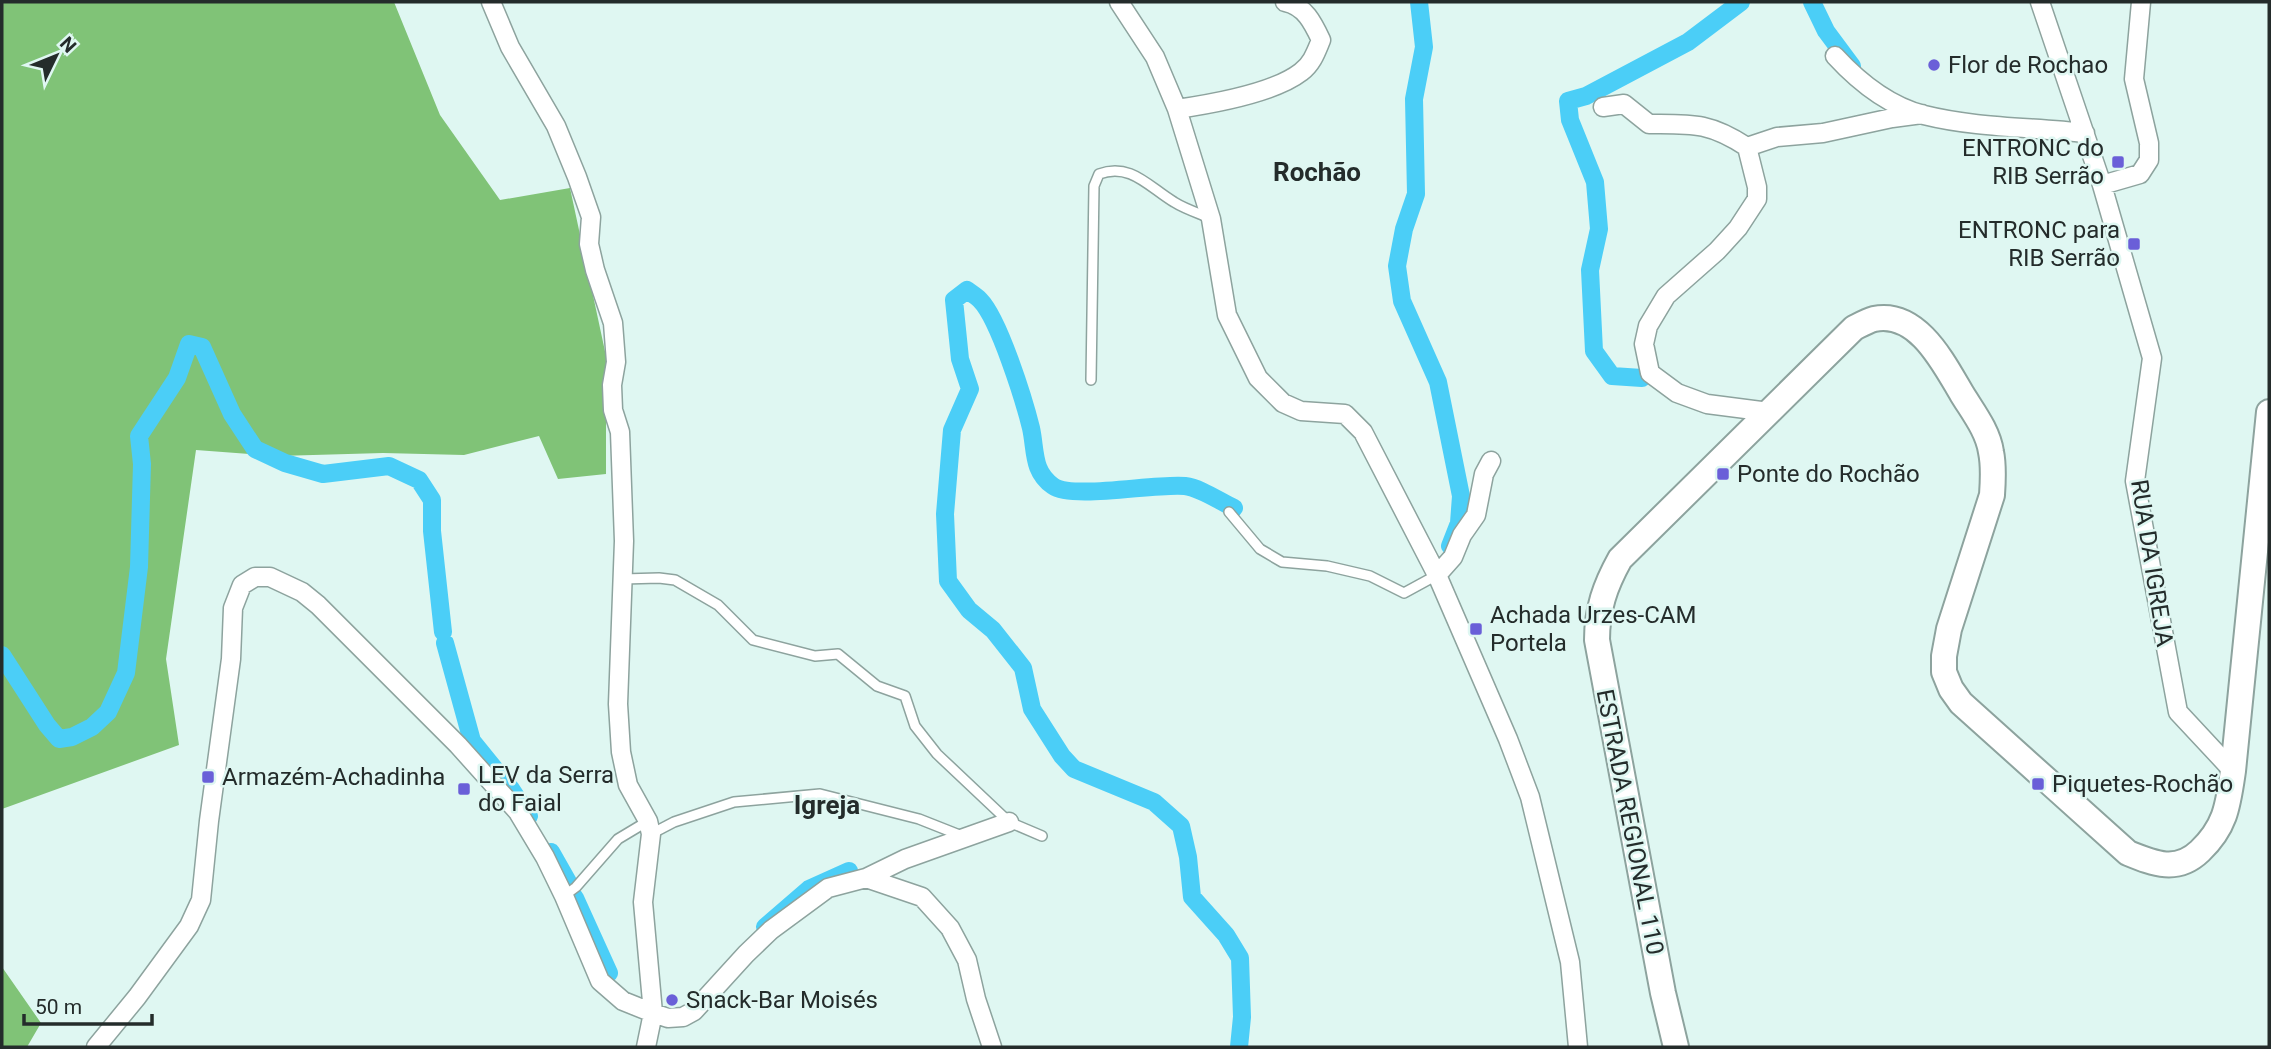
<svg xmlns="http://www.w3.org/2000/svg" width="2271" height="1049" viewBox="0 0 2271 1049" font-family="Roboto,sans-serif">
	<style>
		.forest { fill: #80c377 }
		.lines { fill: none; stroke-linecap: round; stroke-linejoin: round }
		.canal { stroke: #4bcef7; stroke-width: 18 }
		.lane-casing { stroke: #8da39e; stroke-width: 12 }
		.street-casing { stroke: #8da39e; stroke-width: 21 }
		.secondary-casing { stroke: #8da39e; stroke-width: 28 }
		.lane { stroke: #fff; stroke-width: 9 }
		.street { stroke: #fff; stroke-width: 18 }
		.secondary { stroke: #fff; stroke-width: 24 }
		.poi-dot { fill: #6a5fd8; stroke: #dff7f2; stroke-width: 2.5 }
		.labels { text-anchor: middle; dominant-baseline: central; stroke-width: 5; stroke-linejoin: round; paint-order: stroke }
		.poi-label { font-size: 24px; fill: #242c2b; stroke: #dff7f2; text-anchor: start }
		.street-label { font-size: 24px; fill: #242c2b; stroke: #dff7f2 }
		.neighbourhood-label { font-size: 26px; font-weight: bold; fill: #242c2b; stroke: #dff7f2 }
	</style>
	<rect width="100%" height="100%" fill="#dff7f2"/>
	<path class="forest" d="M 2,2 L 394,2 L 440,115 L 500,200 L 570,188 L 606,356 L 606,474 L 558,479 L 539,436 L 464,455 L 383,453 L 278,456 L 196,450 L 166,659 L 179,745 L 2,809 Z
		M 2,967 L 41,1023 L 27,1047 L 2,1047 Z"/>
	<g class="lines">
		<path class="canal" d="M 1419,2 L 1424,47 L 1414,99 L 1416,194 L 1404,229 L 1397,266 L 1402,301 L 1438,382 L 1461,496 L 1459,523 L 1450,546
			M 1812,2 L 1826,31 L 1852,66
			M 1642,378 L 1612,376 L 1594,351 L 1590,270 L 1599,229 L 1595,182 L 1570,120 L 1568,101 L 1586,96 L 1688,42 L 1741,2
			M 1234,508 C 1219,501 1201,488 1185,486 C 1155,483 1073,500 1053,486 C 1032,471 1036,451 1031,428 C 1024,400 999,319 980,300 C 976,296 971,293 967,290 L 954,300 L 960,359 L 970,389 L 952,430 L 945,514 L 948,581 L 969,610 L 993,630 L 1023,668 L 1032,709 L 1062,756 L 1074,769 L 1154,802 L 1181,826 L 1188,857 L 1192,897 L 1226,935 L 1240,958 L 1242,1017 L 1239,1047
			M 445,643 L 472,741 L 511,789 L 529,816
			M 2,655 L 47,725 L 59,739 L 72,737 L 92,727 L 108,712 L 126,673 L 139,567 L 142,464 L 139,436 L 177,378 L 189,344 L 202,347 L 232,414 L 255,449 L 285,463 L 323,474 L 389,466 L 419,480 L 432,500 L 432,531 L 443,632
			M 551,852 L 568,882
			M 575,898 L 609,973
			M 765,927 L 809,889 L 849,871"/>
		<g class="lane-casing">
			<path id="lane" d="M 1091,380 L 1094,186 L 1099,174 C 1130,162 1149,187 1174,202 C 1185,209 1198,213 1210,218
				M 1229,512 L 1260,549 L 1282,562 L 1327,566 L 1370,576 L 1404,593 L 1437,575
				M 623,579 L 659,578 L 675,580 L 718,605 L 753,640 L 815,656 L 838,654 L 877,686 L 905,696 L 915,726 L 937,754 L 1009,822 L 1042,836
				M 651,834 L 674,822 L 734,802 L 820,794 L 919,819 L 962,836
				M 564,896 L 576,887 L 618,839 L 648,821"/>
		</g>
		<g class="street-casing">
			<path id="street" d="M 491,2 L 510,47 L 556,126 L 577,177 L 591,217 L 589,244 L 595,270 L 613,323 L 616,362 L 612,385 L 613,410 L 620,432 L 624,541 L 618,704 L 621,752 L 628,785 L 648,821 L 651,834 L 643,902 L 653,1013 L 646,1047
				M 1119,2 L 1155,57 L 1177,109 L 1211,219 L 1227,315 L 1258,378 L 1283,403 L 1301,411 L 1345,414 L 1363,432 L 1437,575 L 1508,739 L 1530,797 L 1570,962 L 1578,1047
				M 2040,2 L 2102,185 L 2152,358 L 2135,481 L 2178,712 L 2233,771
				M 1835,56 C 1858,81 1889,106 1924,115 C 1976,128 2032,127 2085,133
				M 1603,107 L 1624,104 L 1649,124 C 1692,124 1709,122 1747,147
				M 1177,109 C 1211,104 1274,93 1301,72 C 1312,64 1316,52 1321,40 C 1313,23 1305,6 1285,2
				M 2102,185 L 2140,174 L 2149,160 L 2149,143 L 2134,79 L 2141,2
				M 1769,412 L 1707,404 L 1677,393 L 1650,373 L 1644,344 L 1648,326 L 1666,296 L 1717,251 L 1738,228 L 1757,199 L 1757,187 L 1747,147 L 1777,137 L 1823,133 L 1892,118 L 1922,114
				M 1437,575 L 1453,557 L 1462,535 L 1476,515 L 1484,474 L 1491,461
				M 866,878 L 905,859 L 1009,822
				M 96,1047 L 137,997 L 189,926 L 201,900 L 209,821 L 231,659 L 233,608 L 242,585 L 255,577 L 270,577 L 302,592 L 318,605 L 458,745 L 518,812 L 545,857 L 564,896 L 600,981 L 623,1001 L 653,1013 L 668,1018 L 683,1017 L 694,1011 L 746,954 L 771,930 L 828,888 L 866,878 L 922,897 L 950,928 L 967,960 L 976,999 L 992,1047"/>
		</g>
		<g class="secondary-casing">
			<path id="secondary" d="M 1676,1047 L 1663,993 L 1597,640 C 1597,609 1605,586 1620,559 L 1854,328 C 1860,325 1867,321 1874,319 C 1918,310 1944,364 1962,394 C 1973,412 1988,431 1991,452 C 1994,466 1993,481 1992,495 L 1949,629 L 1944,656 L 1944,672 L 1951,689 L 1961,703 L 2128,853 C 2155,864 2177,873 2200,851 C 2226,826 2228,805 2233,771 L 2269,412"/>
		</g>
		<use href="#lane" class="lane"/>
		<use href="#street" class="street"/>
		<use href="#secondary" class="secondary"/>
	</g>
	<g class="poi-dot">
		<circle cx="1934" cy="65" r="7"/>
		<rect x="2111" y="155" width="14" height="14" rx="3.5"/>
		<rect x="2127" y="237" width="14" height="14" rx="3.5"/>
		<rect x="1716" y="467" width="14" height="14" rx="3.5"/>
		<rect x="1469" y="622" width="14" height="14" rx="3.5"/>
		<rect x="201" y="770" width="14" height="14" rx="3.5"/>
		<rect x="2031" y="777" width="14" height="14" rx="3.5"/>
		<rect x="457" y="782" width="14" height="14" rx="3.5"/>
		<circle cx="672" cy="1000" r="7"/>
	</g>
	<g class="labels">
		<g class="poi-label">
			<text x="1948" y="65">Flor de Rochao</text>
			<text x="2104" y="148" text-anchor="end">ENTRONC do<tspan x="2104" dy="28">RIB Serrão</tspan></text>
			<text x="2120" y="230" text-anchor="end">ENTRONC para<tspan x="2120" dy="28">RIB Serrão</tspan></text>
			<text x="1737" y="474">Ponte do Rochão</text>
			<text x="1490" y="615">Achada Urzes-CAM<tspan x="1490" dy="28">Portela</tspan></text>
			<text x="478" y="775">LEV da Serra<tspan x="478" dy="28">do Faial</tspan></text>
			<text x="222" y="777">Armazém-Achadinha</text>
			<text x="2052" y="784">Piquetes-Rochão</text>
			<text x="686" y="1000">Snack-Bar Moisés</text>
		</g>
		<g class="street-label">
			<text transform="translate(2152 563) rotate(81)">RUA DA IGREJA</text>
			<text transform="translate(1630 822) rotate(79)">ESTRADA REGIONAL 110</text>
		</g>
		<g class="neighbourhood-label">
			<text x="1317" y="172">Rochão</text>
			<text x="827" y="805">Igreja</text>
		</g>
	</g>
	<rect width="2271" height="1049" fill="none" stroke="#242c2b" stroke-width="7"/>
	<g transform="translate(56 56) rotate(47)" stroke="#dff7f2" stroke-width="5" paint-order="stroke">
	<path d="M0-5L12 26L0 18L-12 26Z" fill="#242c2b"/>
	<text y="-10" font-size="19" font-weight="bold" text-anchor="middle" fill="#242c2b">N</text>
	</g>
	<path d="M24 1014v10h128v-10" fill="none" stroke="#242c2b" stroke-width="3.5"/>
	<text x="35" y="1014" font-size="21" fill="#242c2b" stroke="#dff7f2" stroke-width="5" paint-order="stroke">50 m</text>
</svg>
